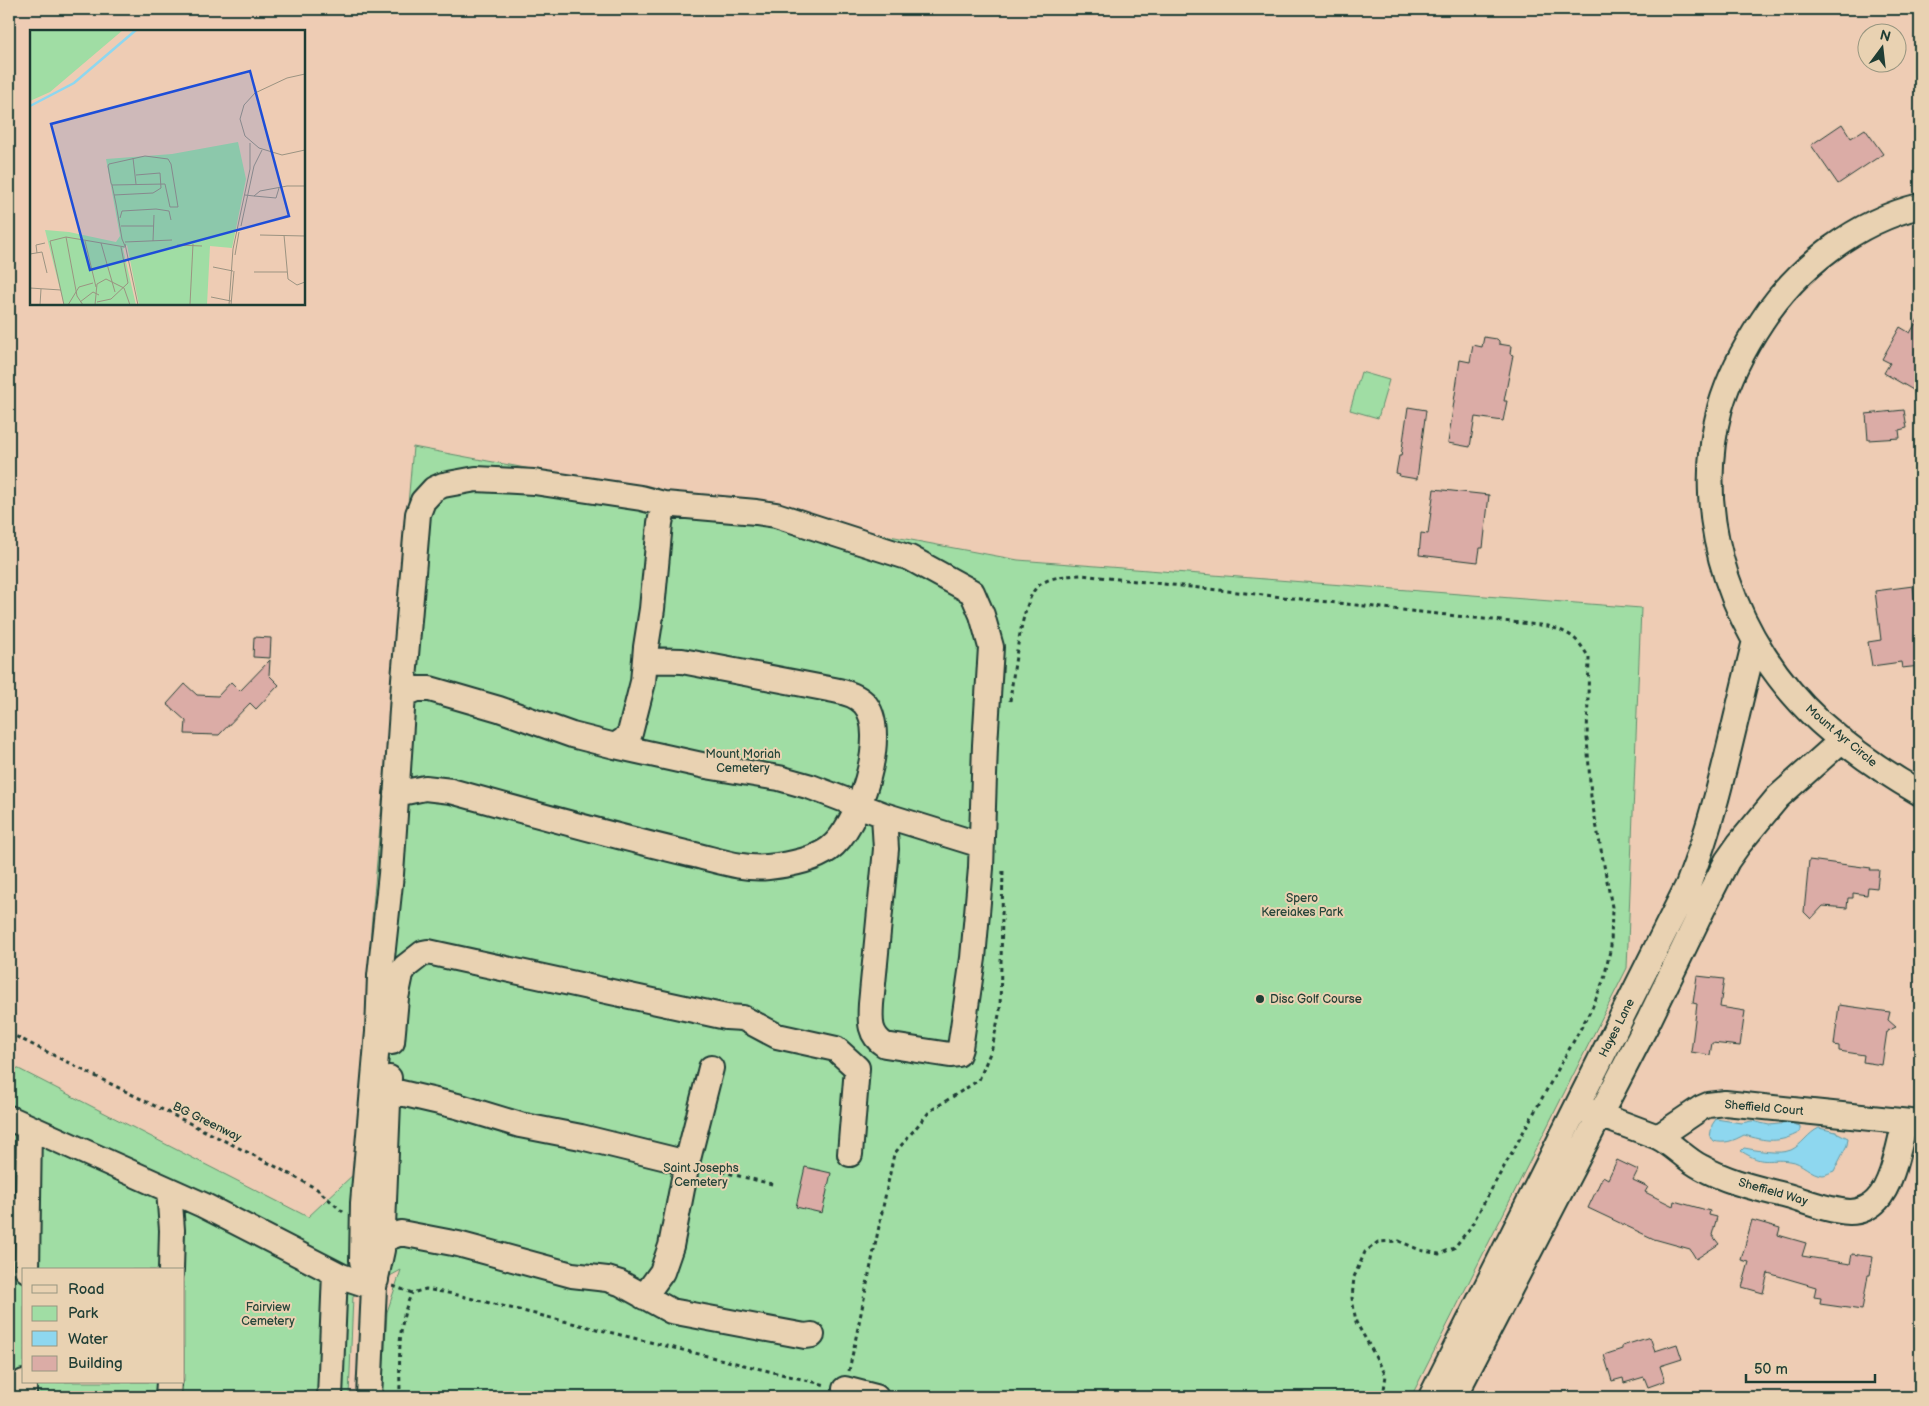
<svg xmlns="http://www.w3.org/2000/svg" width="1929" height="1406" viewBox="0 0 1929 1406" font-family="'Balsamiq Sans',sans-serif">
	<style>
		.green { fill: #a0dda4; stroke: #608d6c; fill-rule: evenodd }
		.water { fill: #8ed7ef; stroke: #6299a4 }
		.building { fill: #dbaca6; stroke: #1f3d34 }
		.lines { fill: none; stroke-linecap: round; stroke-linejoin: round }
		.minor-casing { stroke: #1f3d34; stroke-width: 28 }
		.path { stroke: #1f3d34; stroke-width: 3; stroke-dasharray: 4 4; stroke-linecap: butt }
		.minor { stroke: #e9d2b2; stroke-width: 24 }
		.poi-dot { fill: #1f3d34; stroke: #e9d2b2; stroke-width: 2 }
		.labels { text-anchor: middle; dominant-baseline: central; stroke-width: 4; stroke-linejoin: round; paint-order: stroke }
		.street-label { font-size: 12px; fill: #1f3d34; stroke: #e9d2b2 }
		.park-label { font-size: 12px; fill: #25453a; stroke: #e9d2b2 }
		.poi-label { font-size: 12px; fill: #1f3d34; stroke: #e9d2b2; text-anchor: start }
		.inset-river { fill: none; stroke: #8ed7ef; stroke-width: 2.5 }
		.inset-road { fill: none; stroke: #9b9381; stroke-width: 1 }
		.view { fill: #1d4ed8; fill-opacity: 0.15; stroke: #1d4ed8; stroke-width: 2.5 }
		.inset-edge { fill: none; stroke: #1f3d34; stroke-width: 2.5 }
	</style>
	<rect width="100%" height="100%" fill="#eeccb4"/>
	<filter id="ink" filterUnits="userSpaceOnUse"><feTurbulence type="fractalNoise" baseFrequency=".02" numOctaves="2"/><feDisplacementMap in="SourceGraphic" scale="10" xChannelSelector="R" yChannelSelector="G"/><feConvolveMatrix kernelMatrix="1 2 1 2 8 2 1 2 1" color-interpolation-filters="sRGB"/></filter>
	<g filter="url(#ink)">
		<path class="green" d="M 1361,372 L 1389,380 L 1378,418 L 1350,410 Z
			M 413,447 L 1018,560 L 1641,608 L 1627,968 L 1411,1397 L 382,1397 L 387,1312 L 401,1270 L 353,1296 L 349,1397 L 9,1397 L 9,1064 L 308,1217 L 356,1172 L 371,930 ZM 24,1270 L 184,1270 L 184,1382 L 24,1382 Z"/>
		<path class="water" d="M 1716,1119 L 1741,1123 L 1752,1121 L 1769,1125 L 1790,1123 L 1800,1126 L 1800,1132 C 1779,1144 1766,1141 1744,1135 C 1733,1141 1725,1144 1713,1141 L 1710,1137 L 1712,1125 Z
			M 1819,1128 L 1836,1132 L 1848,1138 L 1847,1145 L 1834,1171 C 1831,1172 1826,1175 1823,1175 C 1811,1175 1802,1162 1790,1161 C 1765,1158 1765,1166 1741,1151 L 1744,1148 C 1756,1150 1779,1155 1791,1150 C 1802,1145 1808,1133 1819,1128 Z"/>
		<path class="building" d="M 1842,124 L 1851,138 L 1865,129 L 1883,154 L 1838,184 L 1811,145 Z
			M 1920,316 L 1920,394 L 1884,373 L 1890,363 L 1882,359 L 1900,327 L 1910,333 Z
			M 1484,337 L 1497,339 L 1499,341 L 1499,344 L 1511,346 L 1510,354 L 1513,355 L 1504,401 L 1507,401 L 1503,421 L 1475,417 L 1470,447 L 1448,443 L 1460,360 L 1470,362 L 1473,345 L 1482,347 Z
			M 1408,407 L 1426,410 L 1417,479 L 1399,476 L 1400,474 L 1396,473 L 1399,456 L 1401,456 Z
			M 1904,410 L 1907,428 L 1899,430 L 1900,438 L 1868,440 L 1866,414 Z
			M 1434,489 L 1489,495 L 1483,548 L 1480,548 L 1478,562 L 1419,555 L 1421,533 L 1428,534 Z
			M 1913,586 L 1920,644 L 1920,666 L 1902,668 L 1901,662 L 1872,666 L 1868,642 L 1881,640 L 1875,591 Z
			M 254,637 L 271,638 L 270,658 L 253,657 Z
			M 270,660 L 269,675 L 279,685 L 256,709 L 250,703 L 219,735 L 185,734 L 186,721 L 167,704 L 185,684 L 197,695 L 218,696 L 231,682 L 240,691 Z
			M 1809,860 L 1871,868 L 1870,870 L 1879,870 L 1877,888 L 1868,887 L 1867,895 L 1853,893 L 1853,898 L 1848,898 L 1847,908 L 1823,906 L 1811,919 L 1804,912 Z
			M 1697,976 L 1724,979 L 1720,1007 L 1745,1011 L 1740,1046 L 1712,1043 L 1710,1055 L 1691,1052 L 1697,1004 L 1693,1003 Z
			M 1839,1005 L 1890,1012 L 1888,1020 L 1896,1027 L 1887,1031 L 1882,1065 L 1863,1062 L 1864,1055 L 1839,1051 L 1839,1046 L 1834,1045 Z
			M 1617,1160 L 1638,1170 L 1633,1180 L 1648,1187 L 1645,1192 L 1673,1206 L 1674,1201 L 1710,1211 L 1709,1215 L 1717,1217 L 1712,1235 L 1719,1244 L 1696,1259 L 1690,1249 L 1654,1239 L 1588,1208 L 1603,1176 L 1608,1179 Z
			M 805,1167 L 831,1173 L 822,1213 L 796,1207 Z
			M 1752,1220 L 1780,1228 L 1778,1235 L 1806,1243 L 1802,1256 L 1850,1264 L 1852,1254 L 1873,1257 L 1870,1275 L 1868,1275 L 1862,1310 L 1820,1304 L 1821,1298 L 1814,1297 L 1816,1287 L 1768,1273 L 1763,1293 L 1742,1287 L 1749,1262 L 1741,1260 Z
			M 1650,1337 L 1655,1351 L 1677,1344 L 1682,1359 L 1660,1366 L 1665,1381 L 1648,1387 L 1644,1377 L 1624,1383 L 1623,1378 L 1612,1381 L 1604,1355 L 1622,1349 L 1622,1346 Z"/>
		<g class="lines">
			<g class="minor-casing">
				<path id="minor" d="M 1920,206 C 1857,221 1797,267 1762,321 C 1744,348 1729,377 1720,408 C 1690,521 1735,644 1820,722 C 1850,749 1885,773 1920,793
					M 615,746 L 624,740 L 630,733 L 643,682 L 646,647 L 652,609 L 660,523 L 664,504
					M 396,794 L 425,788 L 451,791 C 530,813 610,835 690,854 C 714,859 742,870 768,867 C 788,865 812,861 829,849 C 858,829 891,732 864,703 C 856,695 845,692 834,690 L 682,661 L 645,660
					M 884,815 L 981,845
					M 392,1042 L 396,998 L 401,974 L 405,967 L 423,953 L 428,952 L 726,1017 L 743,1018 L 777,1036 L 836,1049 L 857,1068 L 850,1154
					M 388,1090 L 457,1106 L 520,1125 L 581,1137 L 687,1163
					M 1586,1110 L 1658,1137 L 1701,1108 L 1708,1105 L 1725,1103 L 1920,1123
					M 9,1118 L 203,1205 L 341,1276 L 374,1287
					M 1658,1137 C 1674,1145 1685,1159 1701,1167 C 1729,1183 1761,1189 1791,1197 C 1810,1203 1830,1211 1850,1212 C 1860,1212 1871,1207 1877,1200 C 1893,1184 1899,1144 1905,1122
					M 169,1190 L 172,1230 L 171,1270
					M 382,1240 L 401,1233 L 458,1244 L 572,1275 L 607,1279 L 620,1283 L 671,1311 L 805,1336 L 812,1335
					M 27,1270 L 29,1128
					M 376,1280 L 362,1261 L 363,1203 L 378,1032 L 380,976 L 391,874 L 403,695 L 404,679 L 418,514 L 423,501 L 434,489 L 443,485 L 476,479 L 534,482 L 641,498 L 664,504 L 756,512 L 776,515 L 910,558 L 972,592 L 982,615 L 991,647 L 985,745 L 981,868 L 973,958 L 960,1048 L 958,1054 L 950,1055 L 885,1045 C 869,1035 870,1021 871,1004 L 886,849 L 884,815 L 811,787 L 779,778 L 706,766 L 615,746 L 572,735 L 499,709 L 430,689 L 417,689 L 403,695
					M 644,1297 L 662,1272 L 671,1246 L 687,1163 L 711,1068
					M 845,1389 L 876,1397
					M 24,1397 L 24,1382
					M 168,1397 L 169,1382
					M 330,1397 L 335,1273
					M 369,1397 L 374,1287 L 382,1250 L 389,1078
					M 1431,1397 L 1688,885 C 1719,806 1734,722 1755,641
					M 1454,1397 L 1649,1020 L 1708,898 L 1727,861 L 1739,844 L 1778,797 L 1842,740"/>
			</g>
			<path class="path" d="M 1010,701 C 1013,678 1021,600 1038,586 C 1051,576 1066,576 1081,575 L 1548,626 C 1570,633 1577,637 1589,658 L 1587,738 L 1591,797 L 1612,907 L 1611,946 L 1604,979 L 1592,1008 L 1470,1228 L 1454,1248 L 1439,1254 L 1420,1250 L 1399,1241 L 1378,1242 L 1365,1252 L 1354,1277 L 1352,1298 L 1356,1322 L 1386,1375 L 1383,1397
				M 9,1033 L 271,1164 L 317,1189 L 343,1212
				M 706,1168 L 776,1185
				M 393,1286 L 412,1293 L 426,1289 L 453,1294 L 826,1385
				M 849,1371 L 894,1154 L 930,1111 L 979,1080 L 992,1048 L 1000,1010 L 1003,870
				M 400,1397 C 400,1363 396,1325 412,1293"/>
			<use href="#minor" class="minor"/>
		</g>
	</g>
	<circle class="poi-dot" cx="1260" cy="999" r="5"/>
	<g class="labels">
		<g class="street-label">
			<text transform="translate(1841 736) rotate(40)">Mount Ayr Circle</text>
			<text transform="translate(1617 1028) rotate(-63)">Hayes Lane</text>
			<text transform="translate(1764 1108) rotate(5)">Sheffield Court</text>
			<text transform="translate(207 1122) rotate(26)">BG Greenway</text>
			<text transform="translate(1773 1192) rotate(16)">Sheffield Way</text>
		</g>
		<g class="park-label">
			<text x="743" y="754">Mount Moriah<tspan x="743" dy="14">Cemetery</tspan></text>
			<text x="1302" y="898">Spero<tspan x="1302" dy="14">Kereiakes Park</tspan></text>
			<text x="701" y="1168">Saint Josephs<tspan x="701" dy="14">Cemetery</tspan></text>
			<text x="268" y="1307">Fairview<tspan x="268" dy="14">Cemetery</tspan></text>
		</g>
		<g class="poi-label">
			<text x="1270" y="999">Disc Golf Course</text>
		</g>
	</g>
	<g transform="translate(30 30)">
		<rect width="275" height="275" fill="#eeccb4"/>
		<path d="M 0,0 L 93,0 L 20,62 L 0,71 ZM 208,112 L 216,149 L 202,218 L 180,216 L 177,275 L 109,275 L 97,215 L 93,219 L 106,275 L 34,275 L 15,200 L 39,202 L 86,212 L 90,206 L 76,129 L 142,124 Z" fill="#a0dda4"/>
		<path class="inset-river" d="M 0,76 L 44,53 L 106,0"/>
		<path class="inset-road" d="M 275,44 L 257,48 L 225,63 L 214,75 L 210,89 L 215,106 L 229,118 L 252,125 L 275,120M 103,128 L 106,154M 82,155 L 135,154 L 140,177 L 148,177 L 141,134 L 138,129 L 115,126 L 79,134 L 78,136 L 81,153 L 82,155 L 86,174 L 92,209 L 95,216M 84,165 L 123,163 L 131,158 L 130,143 L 106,145M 215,165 L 224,166 L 230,161 L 257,156 L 275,156M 224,166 L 246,168 L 249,158M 90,188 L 92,181 L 126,179 L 139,181 L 141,190M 91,196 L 124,196M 211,196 L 224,136 L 232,120M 230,205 L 275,206M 254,205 L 258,249 L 267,255 L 275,252M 36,207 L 47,266 L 53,275M 55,211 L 66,257M 123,211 L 124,185M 95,212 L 142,210M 71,213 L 85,262M 95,214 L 108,275M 147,215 L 172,216M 7,223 L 6,215 L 15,213M 0,224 L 12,222 L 17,243M 205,225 L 209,202M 183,237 L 203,241M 224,242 L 257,242M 0,258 L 31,260M 181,267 L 201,271M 50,272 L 63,262 L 69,265M 67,272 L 81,269 L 98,253 L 91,217M 160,274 L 163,214M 10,275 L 11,259M 34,275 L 20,211 L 36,207 L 95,217M 38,275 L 49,257 L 63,253M 65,275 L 67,254 L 76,249 L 94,258 L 100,275M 144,275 L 164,275M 199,275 L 203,219 L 220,139 L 220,113M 201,275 L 204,241"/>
		<path class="view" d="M 220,41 L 259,186 L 60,240 L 21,94 Z"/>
		<rect width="275" height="275" class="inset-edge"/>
	</g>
	<rect width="1929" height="1406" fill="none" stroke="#e9d2b2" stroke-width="30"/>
	<rect x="15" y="15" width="1899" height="1376" fill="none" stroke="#1f3d34" stroke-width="2" filter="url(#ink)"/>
	<rect x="22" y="1268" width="162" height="115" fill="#e9d2b2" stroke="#989680"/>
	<rect x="32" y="1285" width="25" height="8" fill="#e9d2b2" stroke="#989680"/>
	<text x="68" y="1294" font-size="15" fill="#1f3d34">Road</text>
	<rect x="32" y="1306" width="25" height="15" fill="#a0dda4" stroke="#989680"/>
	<text x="68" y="1318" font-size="15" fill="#1f3d34">Park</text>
	<rect x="32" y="1331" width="25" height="15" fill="#8ed7ef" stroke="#989680"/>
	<text x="68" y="1344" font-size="15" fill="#1f3d34">Water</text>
	<rect x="32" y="1356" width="25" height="15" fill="#dbaca6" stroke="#989680"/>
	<text x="68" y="1368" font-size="15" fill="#1f3d34">Building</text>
	<g transform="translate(1882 48) rotate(15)"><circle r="24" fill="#e9d2b2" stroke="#989680"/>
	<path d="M0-4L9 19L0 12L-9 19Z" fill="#1f3d34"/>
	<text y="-8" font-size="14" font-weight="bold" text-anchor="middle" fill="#1f3d34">N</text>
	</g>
	<path d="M1746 1374v8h129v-8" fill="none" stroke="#1f3d34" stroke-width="2.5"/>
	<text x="1754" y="1374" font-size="15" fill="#1f3d34" stroke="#e9d2b2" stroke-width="4" paint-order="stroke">50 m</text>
</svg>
